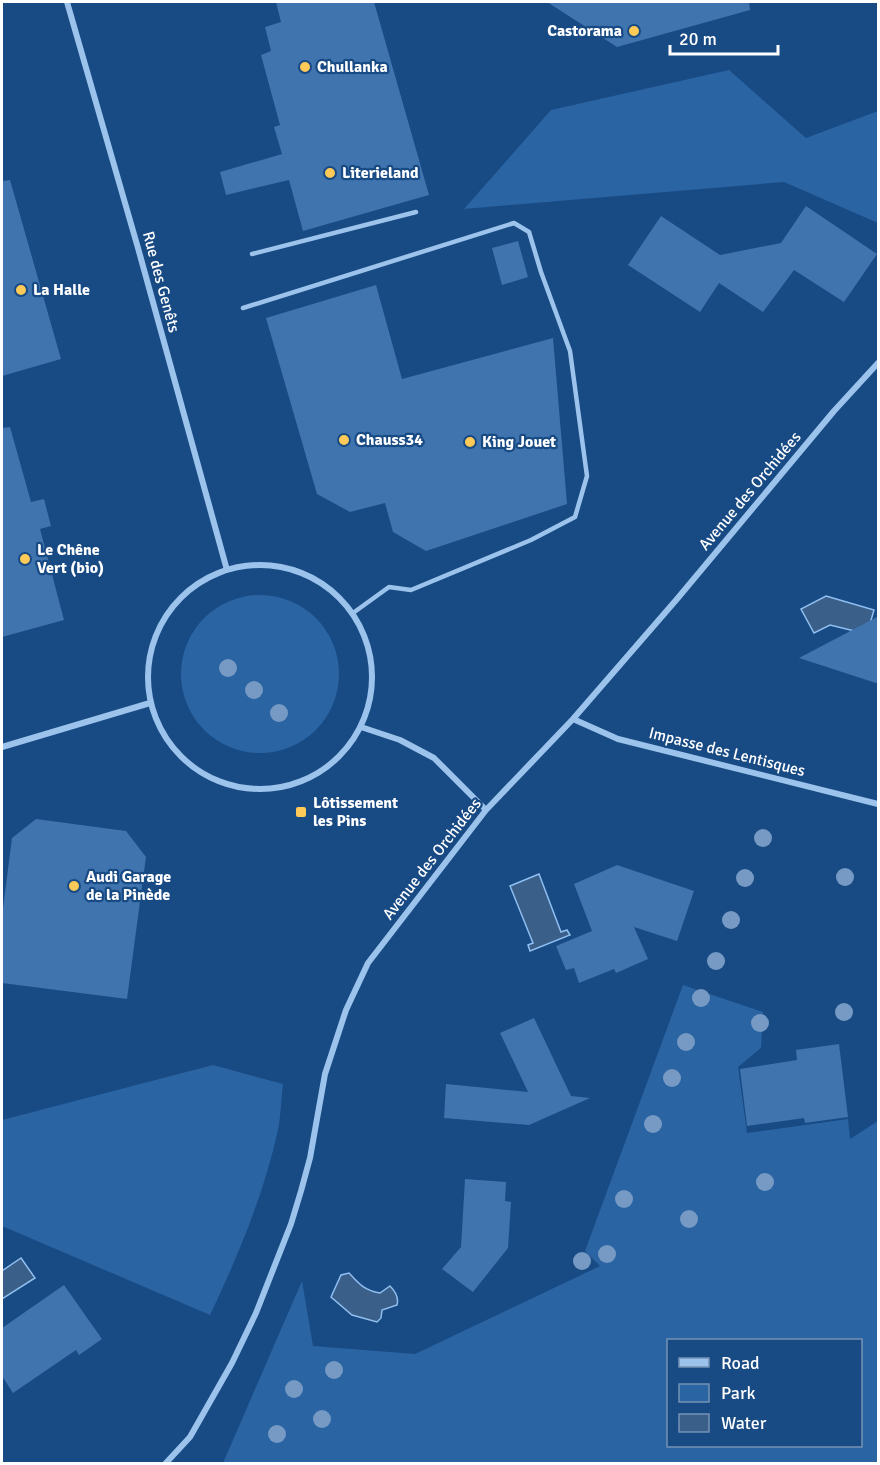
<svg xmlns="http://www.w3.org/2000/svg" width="880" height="1465" viewBox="0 0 880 1465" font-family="Signika,sans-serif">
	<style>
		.green { fill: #2a64a3; fill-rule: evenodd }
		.water { fill: #3a608a; stroke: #8fbeef; stroke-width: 1.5 }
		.building { fill: #4074ae }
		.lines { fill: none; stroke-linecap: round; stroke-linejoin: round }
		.lane { stroke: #9cc3ec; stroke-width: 4.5 }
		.street { stroke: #9cc3ec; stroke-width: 6 }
		.tree { fill: #769ac4 }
		.poi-dot { fill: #ffca58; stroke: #184a84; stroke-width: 2 }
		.labels { text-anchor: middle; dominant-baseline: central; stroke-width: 4.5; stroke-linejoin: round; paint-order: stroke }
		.poi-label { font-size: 16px; font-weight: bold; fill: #fff; stroke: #184a84; text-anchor: start }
		.street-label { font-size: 16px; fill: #fff; stroke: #184a84 }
	</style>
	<rect width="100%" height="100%" fill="#184a84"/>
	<path class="green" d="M 729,70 L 806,138 L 878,111 L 878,223 L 784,182 L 464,209 L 551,110 Z
		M181 674a79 79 0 1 1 158 0a79 79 0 1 1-158 0Z
		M 683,985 L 763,1012 L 761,1048 L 738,1067 L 747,1133 L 848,1119 L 850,1139 L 878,1121 L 878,1463 L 223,1463 L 302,1281 L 313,1346 L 415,1354 L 600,1266 L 585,1251 ZM 860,1340 L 860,1446 L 668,1446 L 668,1340 Z
		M 213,1065 L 283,1084 C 281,1099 281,1115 278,1130 C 264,1194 238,1256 210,1315 L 2,1226 L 2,1120 Z"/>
	<path class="water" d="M 826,596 L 874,610 L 867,634 L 830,625 L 814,633 L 801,609 Z
		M 539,874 L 561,932 L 567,930 L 570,935 L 530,951 L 528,945 L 533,943 L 510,886 Z
		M 21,1258 L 35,1278 L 2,1299 L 2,1271 Z
		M 349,1273 C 359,1284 364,1290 380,1293 L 390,1286 C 395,1291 399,1298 397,1305 L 382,1310 L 381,1318 L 377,1322 L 352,1315 L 331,1297 L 341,1275 Z"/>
	<path class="building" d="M 276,2 L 374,2 L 429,195 L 303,231 L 289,180 L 226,195 L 220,172 L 282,154 L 274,127 L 280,125 L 261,55 L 271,51 L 265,27 L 281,22 Z
		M 547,2 L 749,2 L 750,10 L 617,47 Z
		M 10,180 L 61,359 L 2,376 L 2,181 Z
		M 806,206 L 877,254 L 844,302 L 794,270 L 763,312 L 719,283 L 700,312 L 628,265 L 661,216 L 720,255 L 781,243 Z
		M 518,241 L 528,277 L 502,285 L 492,248 Z
		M 376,285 L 402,379 L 553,338 L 567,504 L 426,551 L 393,532 L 385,503 L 350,512 L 317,494 L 266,318 Z
		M 10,427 L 31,502 L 44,499 L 51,526 L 40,529 L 64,620 L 2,637 L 2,428 Z
		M 879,616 L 879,684 L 799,658 Z
		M 36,819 L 126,831 L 146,857 L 127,999 L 2,983 L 2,916 L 12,838 Z
		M 617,865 L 694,891 L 677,941 L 634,927 L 648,959 L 616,973 L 614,969 L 579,983 L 574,968 L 566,970 L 556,946 L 592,931 L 574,884 Z
		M 534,1018 L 571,1096 L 590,1098 L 529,1125 L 444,1118 L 446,1084 L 528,1092 L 500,1033 Z
		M 839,1044 L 848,1117 L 805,1123 L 804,1118 L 747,1126 L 740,1069 L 797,1060 L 796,1050 Z
		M 465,1179 L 506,1182 L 505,1201 L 511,1202 L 508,1248 L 473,1292 L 442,1269 L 461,1247 Z
		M 64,1285 L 102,1339 L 79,1355 L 76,1350 L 13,1393 L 2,1376 L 2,1328 Z"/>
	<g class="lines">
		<path class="lane" d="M 252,254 L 416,212
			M 243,308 L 514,223 L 529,232 L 541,272 L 570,351 L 587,476 L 575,517 L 531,540 L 411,590 L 389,587 L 353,613"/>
		<path class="street" d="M 67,2 L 138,248 L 227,570
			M148 677a112 112 0 1 1 224 0a112 112 0 1 1-224 0Z
			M 573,719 L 618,739 L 878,804
			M 361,727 L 400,740 L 434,758 L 486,810
			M 2,747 L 150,703
			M 165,1464 L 190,1437 L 232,1363 L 256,1313 L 291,1224 L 301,1191 L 310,1158 L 325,1074 L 346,1010 L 368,963 L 486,810 L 573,719 L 677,599 L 834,411 L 878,363"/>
	</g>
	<g class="tree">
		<circle cx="228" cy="668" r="9"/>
		<circle cx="254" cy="690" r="9"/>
		<circle cx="279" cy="713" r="9"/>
		<circle cx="763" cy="838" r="9"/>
		<circle cx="845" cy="877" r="9"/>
		<circle cx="745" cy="878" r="9"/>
		<circle cx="731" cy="920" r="9"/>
		<circle cx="716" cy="961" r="9"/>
		<circle cx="701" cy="998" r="9"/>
		<circle cx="844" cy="1012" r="9"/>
		<circle cx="760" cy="1023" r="9"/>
		<circle cx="686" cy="1042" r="9"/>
		<circle cx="672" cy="1078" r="9"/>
		<circle cx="653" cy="1124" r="9"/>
		<circle cx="765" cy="1182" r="9"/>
		<circle cx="624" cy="1199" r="9"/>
		<circle cx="689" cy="1219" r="9"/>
		<circle cx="607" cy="1254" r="9"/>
		<circle cx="582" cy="1261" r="9"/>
		<circle cx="334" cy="1370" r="9"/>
		<circle cx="294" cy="1389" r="9"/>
		<circle cx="322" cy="1419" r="9"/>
		<circle cx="277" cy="1434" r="9"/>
	</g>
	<g class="poi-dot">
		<circle cx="634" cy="31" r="6"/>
		<circle cx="305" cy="67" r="6"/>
		<circle cx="330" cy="173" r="6"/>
		<circle cx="21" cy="290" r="6"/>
		<circle cx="344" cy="440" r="6"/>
		<circle cx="470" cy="442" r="6"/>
		<circle cx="25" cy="559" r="6"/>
		<rect x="295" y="806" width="12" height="12" rx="3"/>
		<circle cx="74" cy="886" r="6"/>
	</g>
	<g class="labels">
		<g class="poi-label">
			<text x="622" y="31" text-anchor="end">Castorama</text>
			<text x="317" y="67">Chullanka</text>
			<text x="342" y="173">Literieland</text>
			<text x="33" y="290">La Halle</text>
			<text x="356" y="440">Chauss34</text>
			<text x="482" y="442">King Jouet</text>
			<text x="37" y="550">Le Chêne<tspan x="37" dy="18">Vert (bio)</tspan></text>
			<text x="313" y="803">Lôtissement<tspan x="313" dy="18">les Pins</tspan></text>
			<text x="86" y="877">Audi Garage<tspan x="86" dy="18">de la Pinède</tspan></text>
		</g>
		<g class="street-label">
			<text transform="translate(161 282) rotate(75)">Rue des Genêts</text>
			<text transform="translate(750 491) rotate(-50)">Avenue des Orchidées</text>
			<text transform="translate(727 752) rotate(14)">Impasse des Lentisques</text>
			<text transform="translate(432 859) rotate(-52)">Avenue des Orchidées</text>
		</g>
	</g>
	<rect width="880" height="1465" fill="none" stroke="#ffffff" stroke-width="6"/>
	<rect x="667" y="1339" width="195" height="108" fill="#184a84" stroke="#7492b5" stroke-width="1.5"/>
	<rect x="679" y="1358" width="30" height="9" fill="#9cc3ec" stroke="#7492b5" stroke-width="1.5"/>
	<text x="721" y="1369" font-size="18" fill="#ffffff">Road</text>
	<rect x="679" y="1384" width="30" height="18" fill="#2a64a3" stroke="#7492b5" stroke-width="1.5"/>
	<text x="721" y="1399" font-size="18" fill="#ffffff">Park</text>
	<rect x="679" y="1414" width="30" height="18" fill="#3a608a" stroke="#7492b5" stroke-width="1.5"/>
	<text x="721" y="1429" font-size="18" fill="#ffffff">Water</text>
	<path d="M670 45v9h108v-9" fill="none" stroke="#ffffff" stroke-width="3"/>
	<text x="679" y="45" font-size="18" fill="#ffffff" stroke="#184a84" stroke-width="4.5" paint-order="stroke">20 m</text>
</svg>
